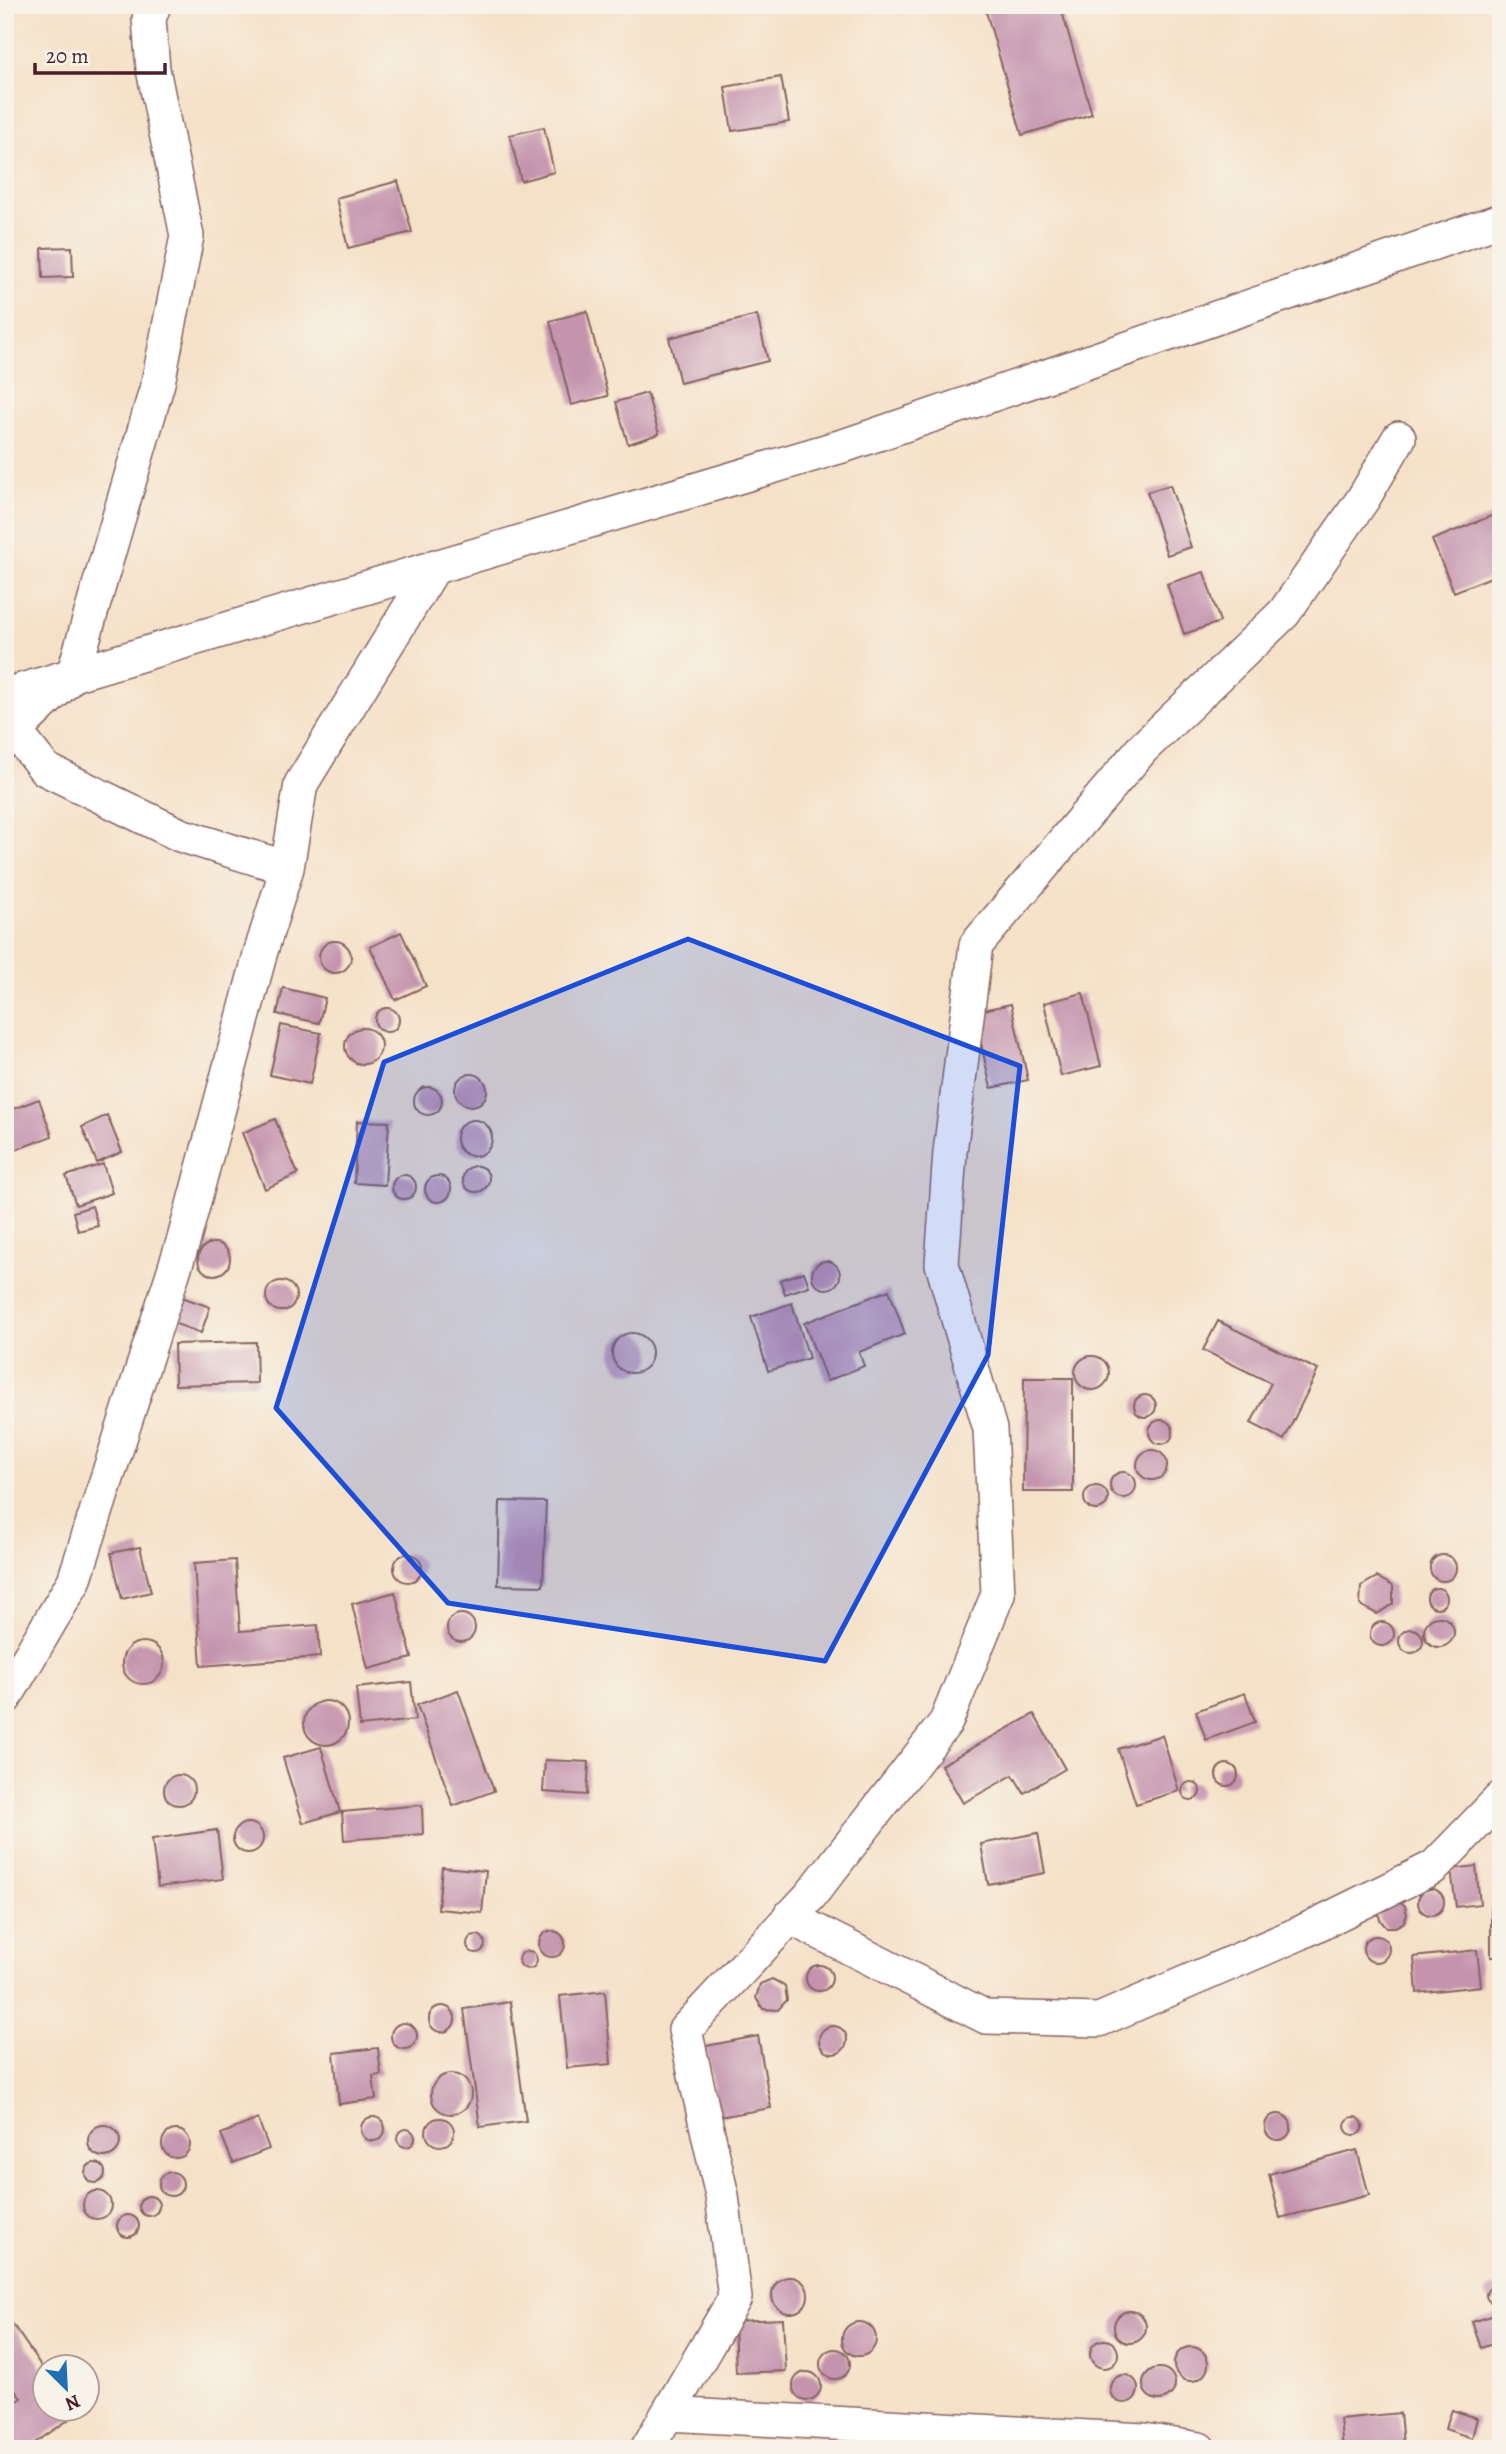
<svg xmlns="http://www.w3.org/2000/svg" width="1506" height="2454" viewBox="0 0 1506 2454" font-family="Alegreya,serif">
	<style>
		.building { fill: #c494ae }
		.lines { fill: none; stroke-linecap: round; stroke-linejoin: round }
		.street-casing { stroke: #866362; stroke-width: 36 }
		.street { stroke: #fff; stroke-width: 33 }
		.marked { fill: #1d4ed8; fill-opacity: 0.2; stroke: #1d4ed8; stroke-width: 5; stroke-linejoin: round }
	</style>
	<rect width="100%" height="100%" fill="#f7f3e8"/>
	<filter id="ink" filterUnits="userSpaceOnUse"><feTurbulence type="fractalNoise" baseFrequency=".0143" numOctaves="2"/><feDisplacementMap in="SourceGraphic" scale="14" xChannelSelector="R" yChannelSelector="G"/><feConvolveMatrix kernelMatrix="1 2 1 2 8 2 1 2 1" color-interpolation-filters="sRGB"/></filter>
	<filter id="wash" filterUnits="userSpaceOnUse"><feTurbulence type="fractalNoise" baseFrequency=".00686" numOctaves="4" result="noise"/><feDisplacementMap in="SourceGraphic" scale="28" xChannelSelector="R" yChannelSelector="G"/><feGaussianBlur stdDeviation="1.57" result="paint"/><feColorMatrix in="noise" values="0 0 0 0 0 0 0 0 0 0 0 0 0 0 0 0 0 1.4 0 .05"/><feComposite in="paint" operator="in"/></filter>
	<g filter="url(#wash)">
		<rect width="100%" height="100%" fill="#f5e1c8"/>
		<g id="blocks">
			<path class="building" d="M 994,5 L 1060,5 L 1092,114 L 1022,135 L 985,8 Z
				M 781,77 L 789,122 L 732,131 L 725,87 Z
				M 544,127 L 554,172 L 521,181 L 510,135 Z
				M 398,181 L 412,232 L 348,248 L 336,198 Z
				M 72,247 L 73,277 L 43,278 L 42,248 Z
				M 587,311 L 608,396 L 571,405 L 550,321 Z
				M 757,315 L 768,361 L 680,383 L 669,338 Z
				M 647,393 L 659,434 L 628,444 L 616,402 Z
				M 1170,485 L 1191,547 L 1167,555 L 1147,492 Z
				M 1501,512 L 1501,573 L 1454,592 L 1432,540 Z
				M 1204,572 L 1220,622 L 1184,634 L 1167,584 Z
				M 401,932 L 426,986 L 395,1000 L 370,947 Z
				M319 957a16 16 0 1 1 32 0a16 16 0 1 1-32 0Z
				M 283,988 L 325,998 L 319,1023 L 277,1014 Z
				M 1083,993 L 1101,1066 L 1061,1076 L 1044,1003 Z
				M 1011,1004 L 1028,1080 L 991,1088 L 974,1012 Z
				M375 1020a12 12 0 1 1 24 0a12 12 0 1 1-24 0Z
				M 281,1025 L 321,1033 L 310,1084 L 270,1075 Z
				M345 1046a18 18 0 1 1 36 0a18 18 0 1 1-36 0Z
				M455 1090a16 16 0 1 1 32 0a16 16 0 1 1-32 0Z
				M414 1101a14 14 0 1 1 28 0a14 14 0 1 1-28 0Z
				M 39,1099 L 52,1136 L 5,1154 L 5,1112 Z
				M 107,1115 L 122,1152 L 97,1163 L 82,1127 Z
				M 275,1119 L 298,1174 L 265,1189 L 242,1133 Z
				M456 1138a18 18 0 1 1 36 0a18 18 0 1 1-36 0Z
				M 357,1121 L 389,1122 L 385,1185 L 354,1183 Z
				M 103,1164 L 112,1193 L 76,1205 L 66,1176 Z
				M463 1179a13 13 0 1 1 26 0a13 13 0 1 1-26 0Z
				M392 1187a12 12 0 1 1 24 0a12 12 0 1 1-24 0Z
				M425 1189a13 13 0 1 1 26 0a13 13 0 1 1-26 0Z
				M 92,1206 L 98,1226 L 78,1231 L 73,1212 Z
				M198 1259a16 16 0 1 1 32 0a16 16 0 1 1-32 0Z
				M812 1275a14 14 0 1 1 28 0a14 14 0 1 1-28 0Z
				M 804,1272 L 809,1286 L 785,1294 L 780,1280 Z
				M266 1296a15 15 0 1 1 30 0a15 15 0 1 1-30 0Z
				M 889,1290 L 905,1334 L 859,1352 L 864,1366 L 827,1381 L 804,1323 Z
				M 179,1296 L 210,1307 L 201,1333 L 170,1322 Z
				M 792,1303 L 809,1358 L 768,1371 L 751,1317 Z
				M 1218,1321 L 1318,1370 L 1284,1440 L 1251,1423 L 1271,1383 L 1203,1350 Z
				M612 1353a20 20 0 1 1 40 0a20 20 0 1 1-40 0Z
				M 256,1342 L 257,1383 L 175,1385 L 174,1344 Z
				M1075 1373a17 17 0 1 1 34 0a17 17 0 1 1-34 0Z
				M 1024,1378 L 1073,1378 L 1073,1492 L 1023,1492 Z
				M1134 1406a11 11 0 1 1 22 0a11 11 0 1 1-22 0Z
				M1149 1432a12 12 0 1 1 24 0a12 12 0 1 1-24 0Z
				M1137 1465a15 15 0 1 1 30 0a15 15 0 1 1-30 0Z
				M1110 1485a13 13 0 1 1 26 0a13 13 0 1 1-26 0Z
				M1084 1498a12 12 0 1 1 24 0a12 12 0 1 1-24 0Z
				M 500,1501 L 546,1502 L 543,1586 L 498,1585 Z
				M 140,1547 L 151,1592 L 122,1599 L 111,1553 Z
				M394 1568a14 14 0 1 1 28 0a14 14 0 1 1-28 0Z
				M1430 1568a13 13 0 1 1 26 0a13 13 0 1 1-26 0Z
				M 235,1560 L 240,1631 L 318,1625 L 320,1657 L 201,1666 L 194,1563 Z
				M 1377,1577 L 1393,1586 L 1393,1604 L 1377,1614 L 1360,1605 L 1361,1586 Z
				M1427 1598a10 10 0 1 1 20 0a10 10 0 1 1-20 0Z
				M 395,1592 L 412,1658 L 368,1669 L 352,1604 Z
				M447 1628a14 14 0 1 1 28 0a14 14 0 1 1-28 0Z
				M1424 1632a15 15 0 1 1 30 0a15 15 0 1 1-30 0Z
				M1370 1634a12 12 0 1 1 24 0a12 12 0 1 1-24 0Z
				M1399 1641a12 12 0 1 1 24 0a12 12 0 1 1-24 0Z
				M122 1663a21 21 0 1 1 42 0a21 21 0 1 1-42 0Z
				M 411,1682 L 415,1720 L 360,1726 L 356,1688 Z
				M 458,1690 L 494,1791 L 453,1806 L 417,1705 Z
				M 1245,1693 L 1255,1722 L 1206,1740 L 1196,1711 Z
				M304 1723a22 22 0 1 1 44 0a22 22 0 1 1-44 0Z
				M 1034,1714 L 1065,1769 L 1024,1793 L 1013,1775 L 963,1803 L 941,1765 Z
				M 1162,1735 L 1179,1791 L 1136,1804 L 1118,1749 Z
				M 321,1747 L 340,1812 L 303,1823 L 283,1758 Z
				M 545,1760 L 589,1762 L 587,1795 L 543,1792 Z
				M1216 1775a11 11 0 1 1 22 0a11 11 0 1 1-22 0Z
				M164 1790a15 15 0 1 1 30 0a15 15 0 1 1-30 0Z
				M1182 1791a9 9 0 1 1 18 0a9 9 0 1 1-18 0Z
				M 422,1805 L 423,1834 L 344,1840 L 342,1812 Z
				M233 1838a15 15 0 1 1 30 0a15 15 0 1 1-30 0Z
				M 217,1830 L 223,1879 L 158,1887 L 152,1839 Z
				M 1038,1833 L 1045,1873 L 988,1884 L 981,1844 Z
				M 1476,1866 L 1480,1904 L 1456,1907 L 1451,1869 Z
				M 442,1867 L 486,1871 L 482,1913 L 438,1909 Z
				M1418 1902a13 13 0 1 1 26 0a13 13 0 1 1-26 0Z
				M 1399,1900 L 1405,1906 L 1407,1915 L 1403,1923 L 1395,1927 L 1386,1927 L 1380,1920 L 1378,1911 Z
				M 1491,1904 L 1501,1904 L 1501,1957 L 1491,1957 Z
				M539 1944a13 13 0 1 1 26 0a13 13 0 1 1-26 0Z
				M467 1944a9 9 0 1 1 18 0a9 9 0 1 1-18 0Z
				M1363 1949a13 13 0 1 1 26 0a13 13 0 1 1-26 0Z
				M 1477,1950 L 1481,1986 L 1417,1993 L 1414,1957 Z
				M519 1960a9 9 0 1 1 18 0a9 9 0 1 1-18 0Z
				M806 1978a13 13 0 1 1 26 0a13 13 0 1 1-26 0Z
				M 772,1979 L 785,1986 L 787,2000 L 778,2010 L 763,2009 L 756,1998 L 760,1984 Z
				M 605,1991 L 611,2064 L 567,2068 L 560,1996 Z
				M 510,2002 L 526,2121 L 480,2127 L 464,2009 Z
				M429 2019a13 13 0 1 1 26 0a13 13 0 1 1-26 0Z
				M391 2036a13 13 0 1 1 26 0a13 13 0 1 1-26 0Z
				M819 2040a14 14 0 1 1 28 0a14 14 0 1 1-28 0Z
				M 758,2036 L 771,2108 L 719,2117 L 706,2046 Z
				M 378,2048 L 381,2075 L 373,2076 L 376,2099 L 339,2104 L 334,2053 Z
				M431 2094a20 20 0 1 1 40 0a20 20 0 1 1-40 0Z
				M1265 2127a13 13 0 1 1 26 0a13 13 0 1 1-26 0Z
				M361 2129a12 12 0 1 1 24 0a12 12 0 1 1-24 0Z
				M1345 2126a9 9 0 1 1 18 0a9 9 0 1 1-18 0Z
				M426 2132a14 14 0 1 1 28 0a14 14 0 1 1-28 0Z
				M 258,2119 L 269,2149 L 233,2163 L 221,2134 Z
				M88 2141a16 16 0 1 1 32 0a16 16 0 1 1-32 0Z
				M397 2138a9 9 0 1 1 18 0a9 9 0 1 1-18 0Z
				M162 2144a14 14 0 1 1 28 0a14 14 0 1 1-28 0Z
				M 1357,2150 L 1369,2195 L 1280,2218 L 1269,2174 Z
				M85 2173a10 10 0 1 1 20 0a10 10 0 1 1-20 0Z
				M159 2184a12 12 0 1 1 24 0a12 12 0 1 1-24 0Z
				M83 2205a14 14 0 1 1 28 0a14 14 0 1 1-28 0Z
				M139 2206a10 10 0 1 1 20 0a10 10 0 1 1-20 0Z
				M117 2226a11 11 0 1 1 22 0a11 11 0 1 1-22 0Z
				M772 2295a18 18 0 1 1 36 0a18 18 0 1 1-36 0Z
				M1486 2295a8 8 0 1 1 16 0a8 8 0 1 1-16 0Z
				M1114 2327a16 16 0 1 1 32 0a16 16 0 1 1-32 0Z
				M 5,2313 L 46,2373 L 46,2408 L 69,2408 L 74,2416 L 26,2449 L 5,2449 L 5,2409 L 21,2398 L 5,2375 Z
				M 1501,2313 L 1501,2341 L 1481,2348 L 1472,2322 Z
				M 783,2319 L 786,2371 L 736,2373 L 734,2321 Z
				M842 2339a17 17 0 1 1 34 0a17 17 0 1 1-34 0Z
				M1090 2354a14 14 0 1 1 28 0a14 14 0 1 1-28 0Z
				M1174 2364a17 17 0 1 1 34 0a17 17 0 1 1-34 0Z
				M820 2364a15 15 0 1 1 30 0a15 15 0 1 1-30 0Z
				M1143 2384a16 16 0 1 1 32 0a16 16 0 1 1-32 0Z
				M793 2386a14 14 0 1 1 28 0a14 14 0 1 1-28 0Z
				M1110 2389a14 14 0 1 1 28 0a14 14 0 1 1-28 0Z
				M 1452,2410 L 1477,2418 L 1472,2438 L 1445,2429 Z
				M 1400,2413 L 1403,2445 L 1343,2449 L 1340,2419 Z"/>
		</g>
	</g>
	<g filter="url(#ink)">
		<use href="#blocks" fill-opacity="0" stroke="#866362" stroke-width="2"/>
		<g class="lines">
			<g class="street-casing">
				<path id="street" d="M 5,695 L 849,444 L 1501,220
					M 287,868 L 301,784 L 435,566
					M 5,1698 L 74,1581 L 184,1239 L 261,951 L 287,868 L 180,835 L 45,769 L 15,731 L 73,675 L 158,383 L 187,236 L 153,69 L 149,19 L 154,5
					M 789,1917 L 986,2017 L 1099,2020 L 1300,1933 L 1434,1867 L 1501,1798
					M 668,2414 L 1144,2440 L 1199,2449
					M 647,2449 L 735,2298 L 722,2196 L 685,2030 L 810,1896 L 946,1722 L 998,1594 L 990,1429 L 942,1264 L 950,1152 L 976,945 L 1142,749 L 1284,613 L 1363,499 L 1399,438"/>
			</g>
			<use href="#street" class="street"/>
		</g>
	</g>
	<path class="marked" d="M 688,939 L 1020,1066 L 988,1355 L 825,1661 L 448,1603 L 276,1408 L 384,1062 Z"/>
	<rect width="1506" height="2454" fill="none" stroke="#f7f3e8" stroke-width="28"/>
	<g transform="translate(66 2388) rotate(156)"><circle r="33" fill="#f7f3e8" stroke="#b29e9c" stroke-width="2"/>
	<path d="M0-5L12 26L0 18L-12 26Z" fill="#1f6fb2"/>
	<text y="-10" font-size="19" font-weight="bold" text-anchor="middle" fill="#4a1f2b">N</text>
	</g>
	<path d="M35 63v10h130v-10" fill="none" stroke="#4a1f2b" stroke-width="3.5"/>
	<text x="46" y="63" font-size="21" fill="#4a1f2b" stroke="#f7f3e8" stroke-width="5" paint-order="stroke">20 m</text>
</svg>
